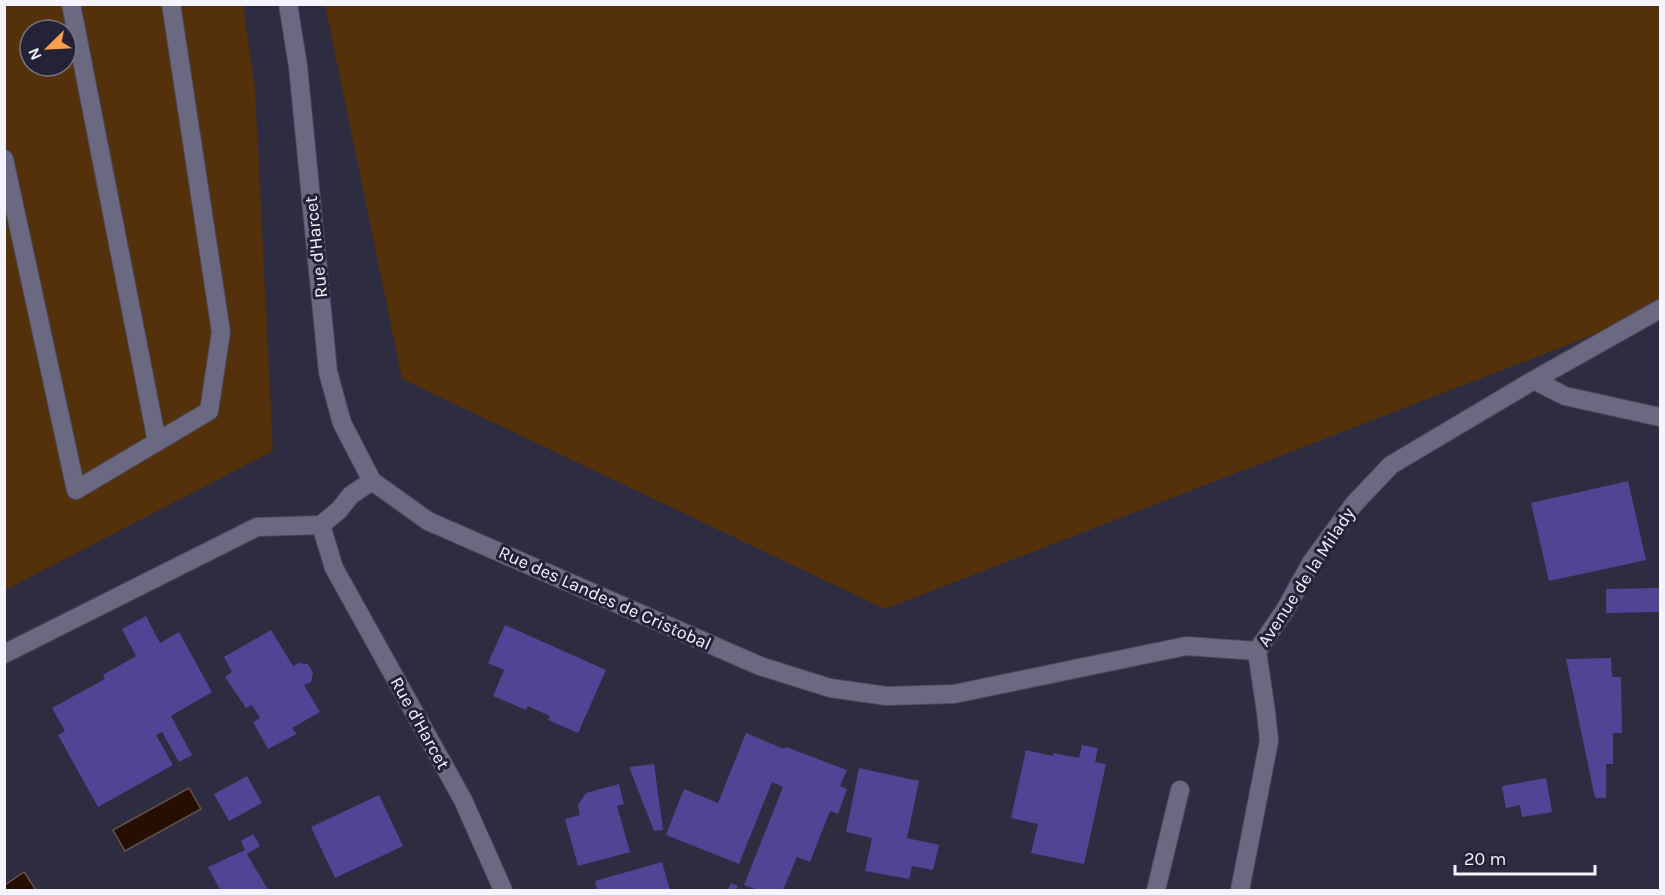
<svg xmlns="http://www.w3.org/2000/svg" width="1665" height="895" viewBox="0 0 1665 895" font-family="Karla,sans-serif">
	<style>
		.green { fill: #54300b; fill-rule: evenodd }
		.water { fill: #260f00; stroke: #64534c; stroke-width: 1.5 }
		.building { fill: #514495 }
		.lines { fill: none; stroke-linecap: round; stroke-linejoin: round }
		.service-casing { stroke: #4b4a5b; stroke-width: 20 }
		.minor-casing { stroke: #4b4a5b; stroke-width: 20 }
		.service { stroke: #6a6981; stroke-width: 18 }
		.minor { stroke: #6a6981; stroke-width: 18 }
		.labels { text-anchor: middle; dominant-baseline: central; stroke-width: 6; stroke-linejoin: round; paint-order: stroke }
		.street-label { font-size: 18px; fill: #f4f3ff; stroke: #242236 }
	</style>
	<rect width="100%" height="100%" fill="#2d2c41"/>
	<path class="green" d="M 5,5 L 243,5 L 255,88 L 273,451 L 5,590 ZM 30,30 L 66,30 L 66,66 L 30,66 Z
		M 325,5 L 1660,5 L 1660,309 L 885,609 L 402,379 Z"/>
	<path class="water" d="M 189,788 L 201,809 L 125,851 L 113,830 Z
		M 24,872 L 36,890 L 5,890 L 5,885 Z"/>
	<path class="building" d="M 1628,481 L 1646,560 L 1549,581 L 1531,503 Z
		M 1659,588 L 1660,612 L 1606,613 L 1606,589 Z
		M 146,616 L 160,643 L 179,632 L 212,692 L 171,716 L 192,755 L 179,762 L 162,732 L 156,735 L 173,765 L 98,807 L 58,735 L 65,731 L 52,708 L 105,679 L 103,675 L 136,656 L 122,629 Z
		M 505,625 L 606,670 L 578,733 L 548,720 L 550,716 L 528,706 L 526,710 L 493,696 L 504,670 L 488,663 Z
		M 271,630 L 293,666 L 299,663 L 308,664 L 313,673 L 311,682 L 304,685 L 320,712 L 292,728 L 297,734 L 268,749 L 253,722 L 260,718 L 252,705 L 246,708 L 225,677 L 232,672 L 224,657 Z
		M 1611,658 L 1612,677 L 1621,677 L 1622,733 L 1613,733 L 1613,764 L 1606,764 L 1606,798 L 1595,798 L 1566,659 Z
		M 746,733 L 784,749 L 786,747 L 847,770 L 840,786 L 847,789 L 838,814 L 830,811 L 810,862 L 797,857 L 783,890 L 758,890 L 744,885 L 783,787 L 772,782 L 739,864 L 666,835 L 684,789 L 718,803 Z
		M 1082,745 L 1098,748 L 1095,762 L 1106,764 L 1084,864 L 1031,853 L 1038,824 L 1011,818 L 1026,750 L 1053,756 L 1053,753 L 1079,758 Z
		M 654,764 L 663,830 L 654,831 L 629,767 Z
		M 859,768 L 919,781 L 907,838 L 939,845 L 933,870 L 912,866 L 909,879 L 865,871 L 872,838 L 846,832 Z
		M 247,776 L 262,803 L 229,821 L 214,794 Z
		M 1546,778 L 1552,812 L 1522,817 L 1520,805 L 1506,808 L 1502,786 Z
		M 619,784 L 624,804 L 617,806 L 630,852 L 578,866 L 565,819 L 580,815 L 578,805 L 586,793 Z
		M 379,795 L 403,846 L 335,878 L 311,827 Z
		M 253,834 L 260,846 L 247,854 L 268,890 L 220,890 L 208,867 L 245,850 L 241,841 Z
		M 662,862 L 670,890 L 597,890 L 595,881 Z
		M 731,883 L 738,886 L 736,890 L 728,890 Z"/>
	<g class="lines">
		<g class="service-casing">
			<path id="service" d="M 71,4 L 157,442
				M 4,159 L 76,490 L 209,411 L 221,332 L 171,4
				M 1156,890 L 1180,790"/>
		</g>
		<g class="minor-casing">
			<path id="minor" d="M 288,4 L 298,66 L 328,372 L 342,423 L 372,481 L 428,521 L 760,666 L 830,688 L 887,696 L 954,694 L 1186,646 L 1257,651
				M 1534,380 L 1660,309
				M 321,525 L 334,568 L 463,800 L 503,890
				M 4,654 L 257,527 L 321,525 L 339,510 L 351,495 L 372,481
				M 1240,890 L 1269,741 L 1266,712 L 1257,651 L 1285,610 L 1311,563 L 1354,504 L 1391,465 L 1534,380 L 1565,396 L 1660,417"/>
		</g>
		<use href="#service" class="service"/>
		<use href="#minor" class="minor"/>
	</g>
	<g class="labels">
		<g class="street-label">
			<text transform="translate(316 247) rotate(-96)">Rue d'Harcet</text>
			<text transform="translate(1306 577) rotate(-57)">Avenue de la Milady</text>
			<text transform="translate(605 598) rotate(24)">Rue des Landes de Cristobal</text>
			<text transform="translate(420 723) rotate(61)">Rue d'Harcet</text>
		</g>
	</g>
	<rect width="1665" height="895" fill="none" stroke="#f4f3ff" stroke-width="12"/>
	<g transform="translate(48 48) rotate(246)"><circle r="28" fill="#242236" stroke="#777686" stroke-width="1.5"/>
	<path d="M0-4.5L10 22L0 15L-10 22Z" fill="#f9a04c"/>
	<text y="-9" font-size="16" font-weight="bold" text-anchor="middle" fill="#f4f3ff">N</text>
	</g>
	<path d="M1455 865v9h140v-9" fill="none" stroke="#f4f3ff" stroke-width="3"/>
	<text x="1464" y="865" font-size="18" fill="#f4f3ff" stroke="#242236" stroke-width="4.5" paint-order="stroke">20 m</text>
</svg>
